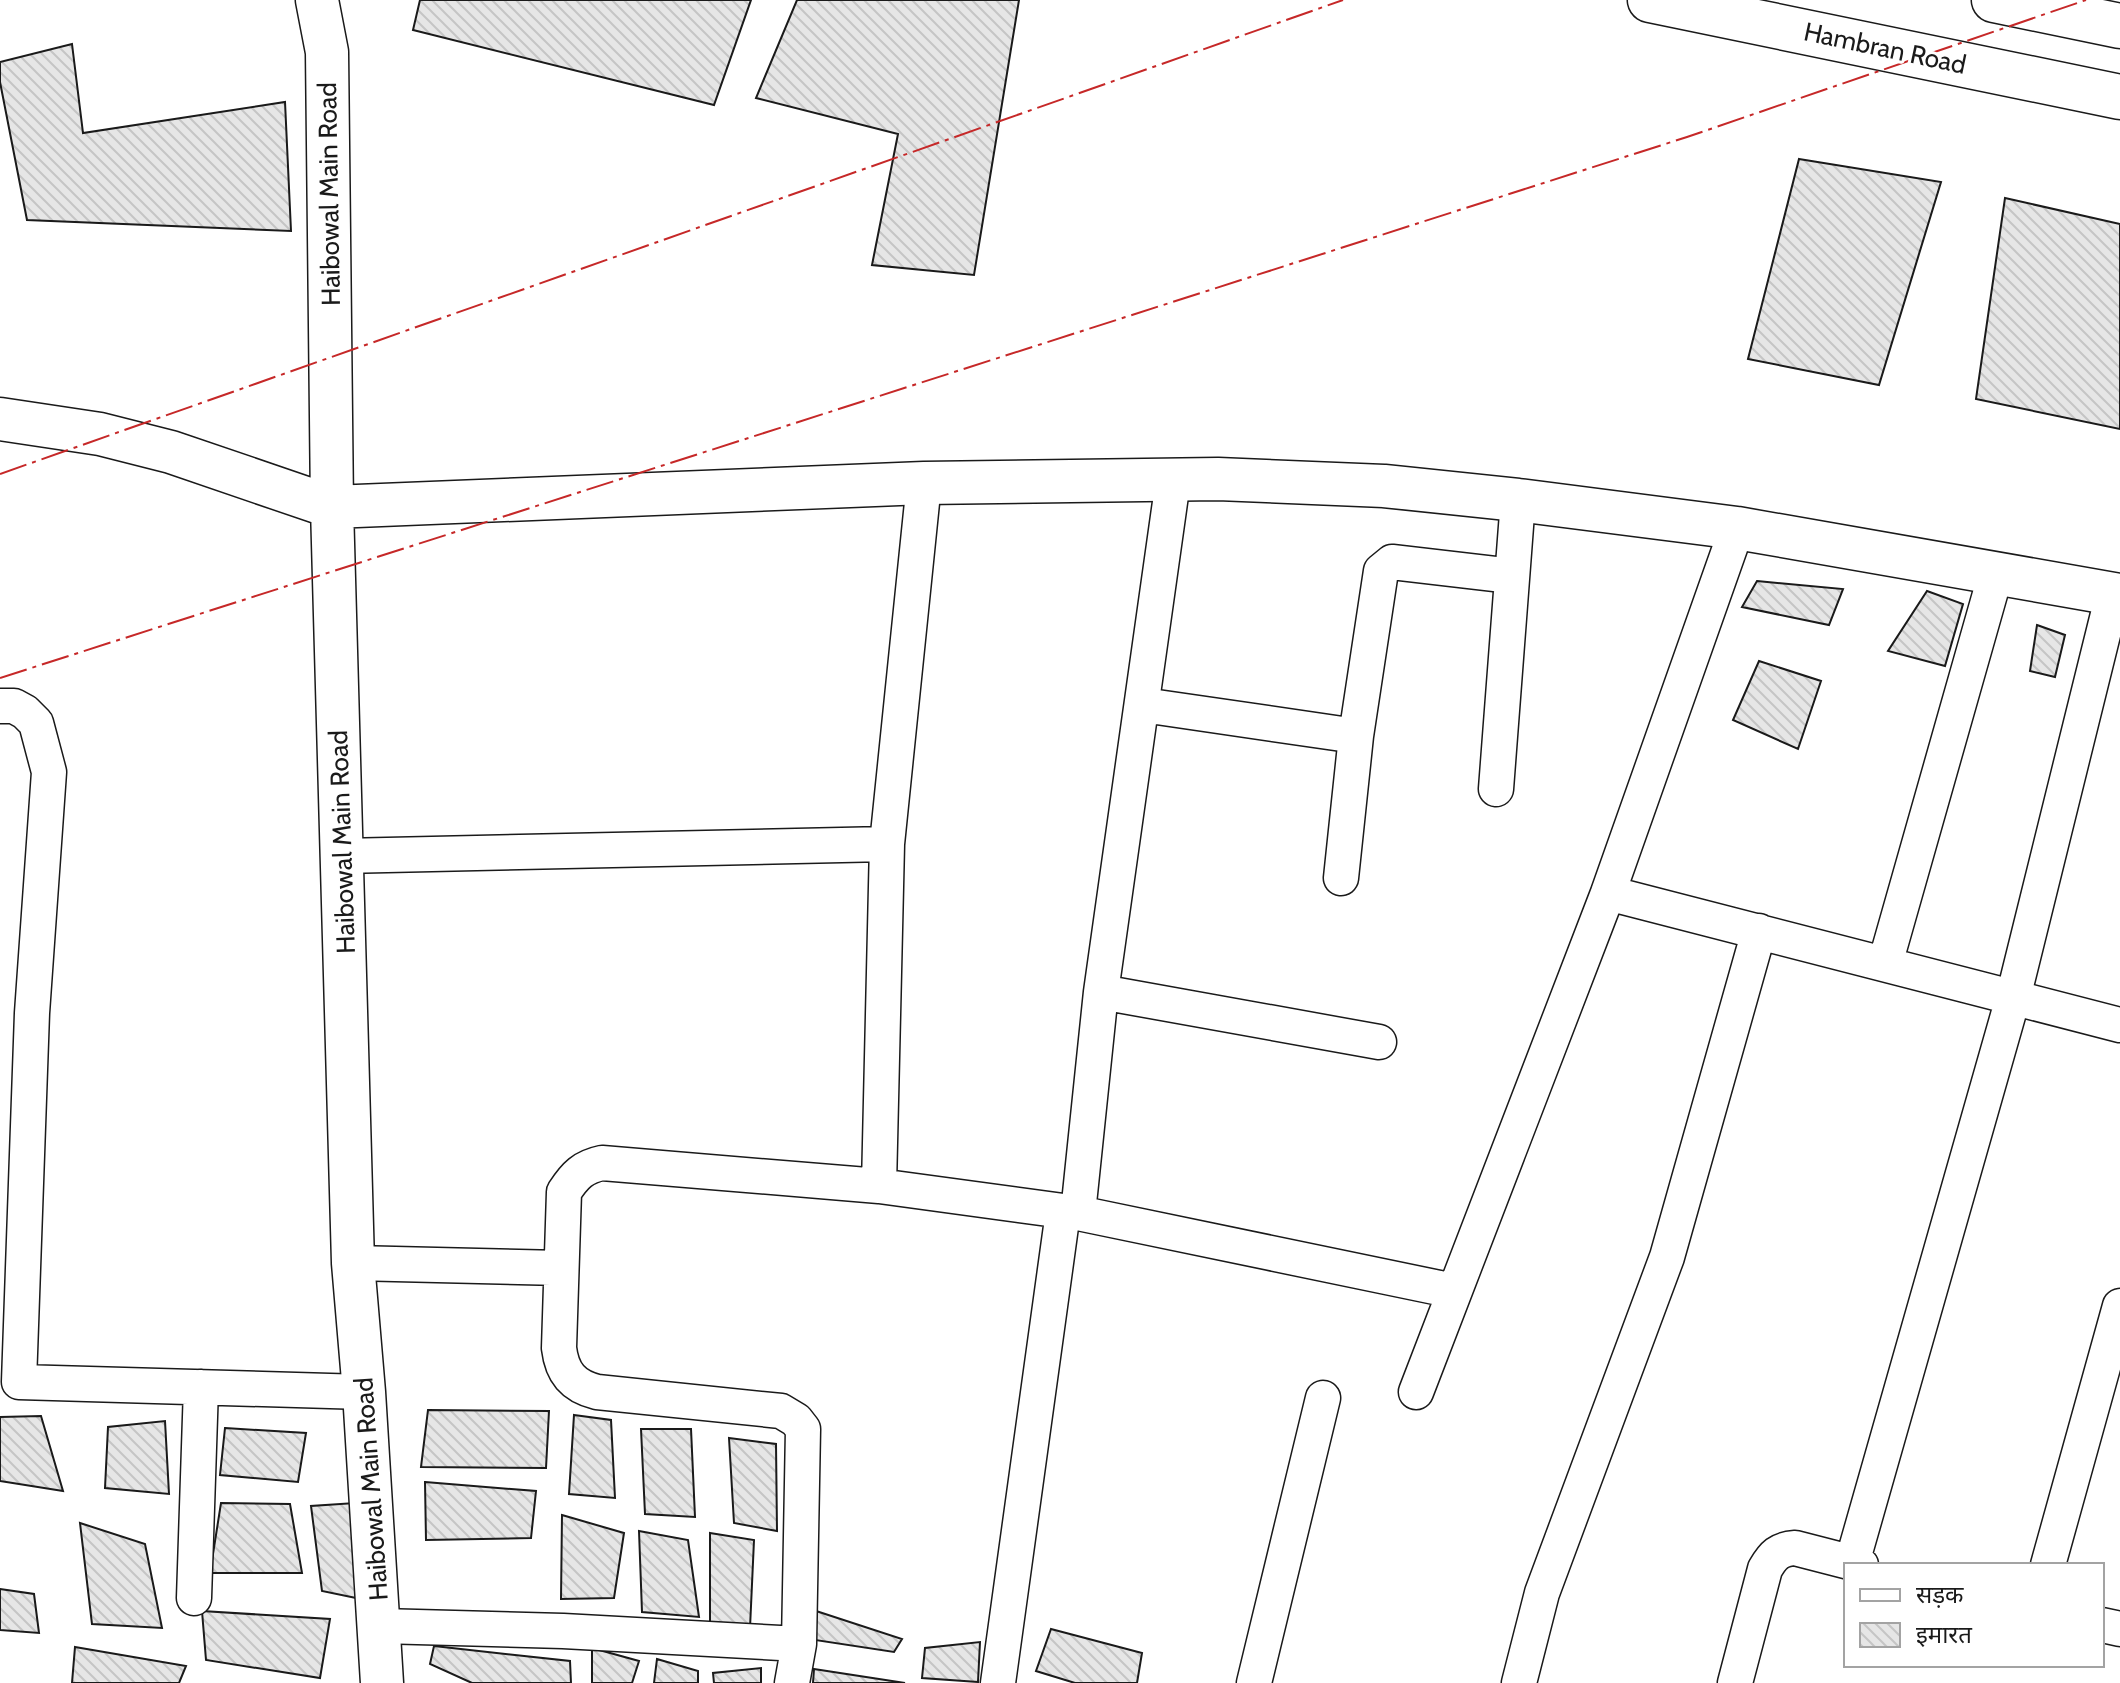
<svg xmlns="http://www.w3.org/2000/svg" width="2120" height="1683" viewBox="0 0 2120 1683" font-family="Cabin,'Noto Sans Devanagari',sans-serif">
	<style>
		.building { fill: url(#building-back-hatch); stroke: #1a1a1a; stroke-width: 2 }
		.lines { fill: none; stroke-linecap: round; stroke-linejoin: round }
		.minor-casing { stroke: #1a1a1a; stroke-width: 37 }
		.tertiary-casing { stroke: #1a1a1a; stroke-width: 45 }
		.secondary-casing { stroke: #1a1a1a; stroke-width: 47 }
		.minor { stroke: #fff; stroke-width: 34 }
		.tertiary { stroke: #fff; stroke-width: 42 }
		.secondary { stroke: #fff; stroke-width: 44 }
		.power { stroke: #c62828; stroke-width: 2; stroke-dasharray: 28 6 4 6; stroke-linecap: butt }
		.labels { text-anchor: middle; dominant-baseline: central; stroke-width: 6; stroke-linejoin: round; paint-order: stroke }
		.street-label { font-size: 26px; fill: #1a1a1a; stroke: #fff }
	</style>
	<defs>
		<pattern id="building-back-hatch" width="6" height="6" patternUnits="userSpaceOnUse" patternTransform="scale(2)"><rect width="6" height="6" fill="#e6e6e6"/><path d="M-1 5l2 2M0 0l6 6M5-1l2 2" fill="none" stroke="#c5c5c5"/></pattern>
	</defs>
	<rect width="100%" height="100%" fill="#fff"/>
	<path class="building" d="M 420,0 L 751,0 L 714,105 L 413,30 Z
		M 797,0 L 1019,0 L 974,275 L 872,265 L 898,134 L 756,98 Z
		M 72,44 L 83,133 L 285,102 L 291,231 L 27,220 L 0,82 L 0,62 Z
		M 1799,159 L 1941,182 L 1879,385 L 1748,359 Z
		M 2005,198 L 2120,224 L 2120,429 L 1976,399 Z
		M 1757,581 L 1843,589 L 1829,625 L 1742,607 Z
		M 1927,591 L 1963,604 L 1945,666 L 1888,651 Z
		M 2037,625 L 2065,635 L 2055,677 L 2030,671 Z
		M 1759,661 L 1821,681 L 1798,749 L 1733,720 Z
		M 428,1410 L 549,1411 L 546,1468 L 421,1467 Z
		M 574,1415 L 611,1420 L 615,1498 L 569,1494 Z
		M 41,1416 L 63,1491 L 0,1481 L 0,1417 Z
		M 165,1421 L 169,1494 L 105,1488 L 108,1427 Z
		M 225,1428 L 306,1433 L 298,1482 L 220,1475 Z
		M 641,1429 L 691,1429 L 695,1517 L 645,1514 Z
		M 729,1438 L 776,1444 L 777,1531 L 734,1523 Z
		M 425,1482 L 536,1491 L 531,1538 L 426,1540 Z
		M 221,1503 L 290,1504 L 302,1573 L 210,1573 Z
		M 355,1503 L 356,1598 L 322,1591 L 311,1506 Z
		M 562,1515 L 624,1533 L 614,1598 L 561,1599 Z
		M 80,1523 L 145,1544 L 162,1628 L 92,1624 Z
		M 639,1531 L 688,1540 L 699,1617 L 642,1612 Z
		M 710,1533 L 754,1540 L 750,1628 L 710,1624 Z
		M 0,1589 L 34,1594 L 39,1633 L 0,1630 Z
		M 813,1610 L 902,1639 L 894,1652 L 815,1640 Z
		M 202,1611 L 330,1619 L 320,1678 L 206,1660 Z
		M 1051,1629 L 1142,1653 L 1137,1683 L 1075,1683 L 1036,1671 Z
		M 980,1642 L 978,1682 L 922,1678 L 925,1648 Z
		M 434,1646 L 570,1661 L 571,1683 L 472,1683 L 430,1664 Z
		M 75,1647 L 186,1666 L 179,1683 L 72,1683 Z
		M 592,1648 L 639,1661 L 632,1683 L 592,1683 Z
		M 657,1659 L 698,1671 L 698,1683 L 654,1683 Z
		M 761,1668 L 761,1683 L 714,1683 L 713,1673 Z
		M 814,1669 L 905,1683 L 813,1683 Z"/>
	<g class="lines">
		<g class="minor-casing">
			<path id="minor" d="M 1737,528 L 1608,893 L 2120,1025
				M 1143,705 L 1356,736
				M 0,706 L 14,706 L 25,712 L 36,723 L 49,772 L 32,1013 L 19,1382 L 364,1392
				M 1496,789 L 1518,500
				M 342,856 L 887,844
				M 1341,878 L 1356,736 L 1381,571 L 1392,562 L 1512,576
				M 1885,964 L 1996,573
				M 1101,992 L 1379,1042
				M 879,1186 L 887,844 L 924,483
				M 1078,1213 L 1101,992 L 1173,481
				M 353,1263 L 561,1268
				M 1416,1392 L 1608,893
				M 1852,1563 L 2013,998 L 2113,594
				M 2048,1565 L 2120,1306
				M 194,1598 L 201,1387
				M 2102,1625 L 2120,1629
				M 380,1626 L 563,1631 L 799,1644
				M 792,1683 L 799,1644 L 803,1429 L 796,1420 L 781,1411 L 597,1392 C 573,1386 562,1373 559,1348 L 564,1192 C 575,1175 583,1167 602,1163 L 879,1186 L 1078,1213 L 1454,1291
				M 998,1683 L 1063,1212
				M 1254,1683 L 1323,1398
				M 1519,1683 L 1542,1593 L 1667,1257 L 1759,931
				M 1735,1683 L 1765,1569 C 1773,1555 1779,1549 1795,1548 L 1861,1565"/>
		</g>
		<g class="tertiary-casing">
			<path id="tertiary" d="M 317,0 L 327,52 L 332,507 L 353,1263 L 364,1392 L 382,1683
				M 0,419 L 100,434 L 171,452 L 332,507 L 924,483 L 1218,479 L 1384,486 L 1518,500 L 1737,528 L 2120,595"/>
		</g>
		<g class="secondary-casing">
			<path id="secondary" d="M 1650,0 L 2120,97
				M 1994,0 L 2120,26"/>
		</g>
		<use href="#minor" class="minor"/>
		<use href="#tertiary" class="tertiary"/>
		<use href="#secondary" class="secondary"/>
		<path class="power" d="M 0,474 L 1343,0
			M 0,678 L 1687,137 L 2086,0"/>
	</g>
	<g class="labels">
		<g class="street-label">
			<text transform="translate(1885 48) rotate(12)">Hambran Road</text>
			<text transform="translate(329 194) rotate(-91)">Haibowal Main Road</text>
			<text transform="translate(342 842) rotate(-92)">Haibowal Main Road</text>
			<text transform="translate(371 1489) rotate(-94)">Haibowal Main Road</text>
		</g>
	</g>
	<rect x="1844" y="1563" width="260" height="104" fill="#ffffff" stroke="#a3a3a3" stroke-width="2"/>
	<rect x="1860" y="1589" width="40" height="12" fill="#ffffff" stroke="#a3a3a3" stroke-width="2"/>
	<text x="1916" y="1603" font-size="24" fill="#1a1a1a">सड़क</text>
	<rect x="1860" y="1623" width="40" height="24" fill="url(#building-back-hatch)" stroke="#a3a3a3" stroke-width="2"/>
	<text x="1916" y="1643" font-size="24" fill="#1a1a1a">इमारत</text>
</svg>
